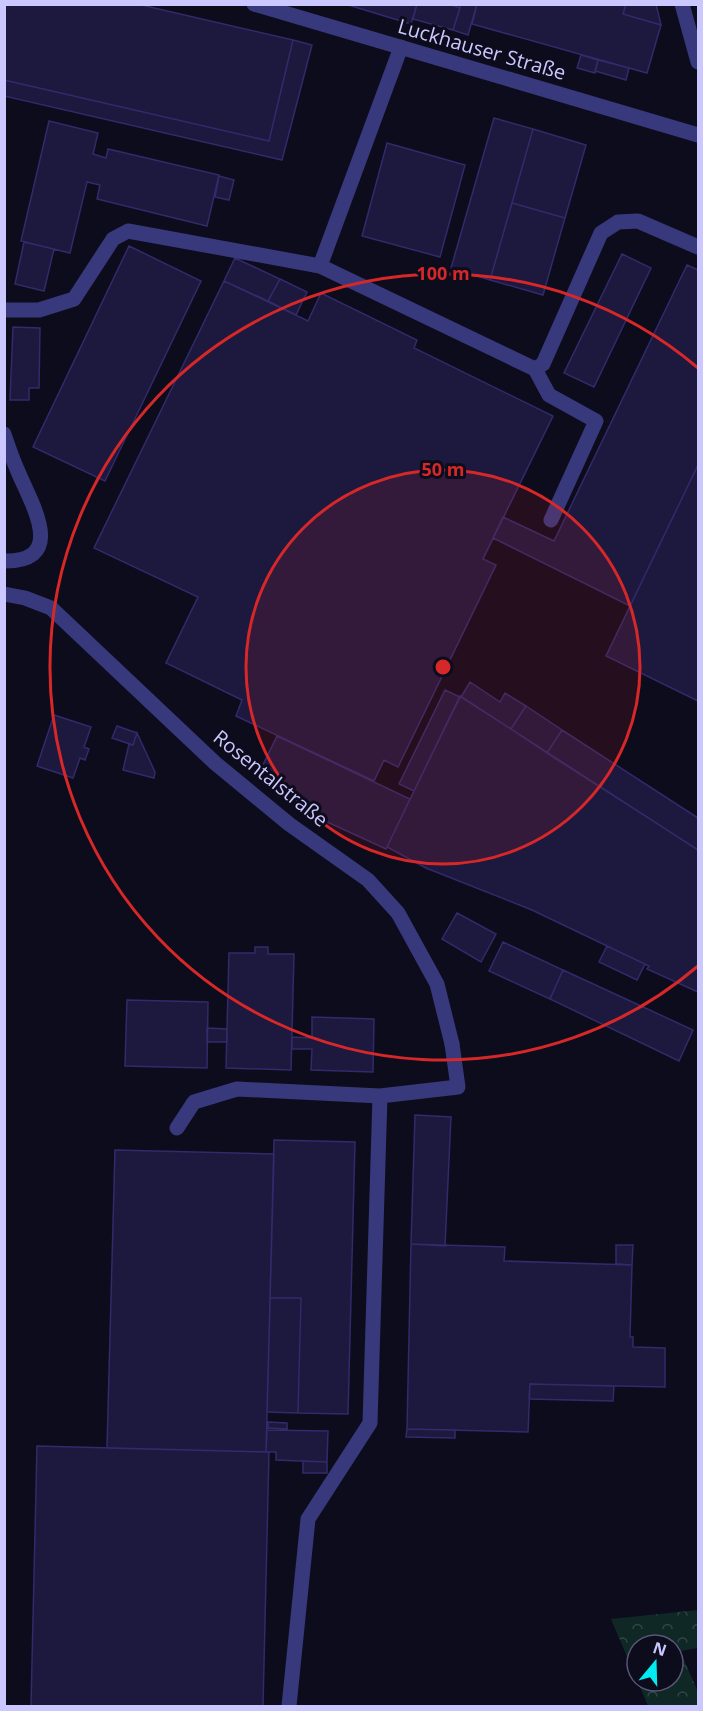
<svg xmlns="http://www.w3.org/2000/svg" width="703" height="1711" viewBox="0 0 703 1711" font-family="'Open Sans',sans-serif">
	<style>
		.forest { fill: url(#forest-crowns); fill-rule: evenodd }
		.building { fill: #1d183e; stroke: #322a6a; stroke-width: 1.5 }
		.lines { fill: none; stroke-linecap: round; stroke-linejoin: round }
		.service { stroke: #37397c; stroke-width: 15 }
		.minor { stroke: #37397c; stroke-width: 15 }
		.ring { fill: none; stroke: #d62828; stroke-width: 3 }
		.labels { text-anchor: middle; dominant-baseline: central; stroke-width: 6; stroke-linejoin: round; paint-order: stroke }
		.street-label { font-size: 20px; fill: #cbc8ff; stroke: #0d0c1d }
		.centre { fill: #d62828; stroke: #0d0c1d; stroke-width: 3 }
		.ring-label { font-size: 18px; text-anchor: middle; font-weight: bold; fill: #d62828; stroke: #0d0c1d; stroke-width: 6; stroke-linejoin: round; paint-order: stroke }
	</style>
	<defs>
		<pattern id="forest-crowns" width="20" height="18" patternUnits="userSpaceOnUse" patternTransform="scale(1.5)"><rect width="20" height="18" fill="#0f2725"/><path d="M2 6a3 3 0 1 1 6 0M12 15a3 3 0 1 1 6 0" fill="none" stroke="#314546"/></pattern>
	</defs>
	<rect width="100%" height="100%" fill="#0d0c1d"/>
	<path class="forest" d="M 698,1610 L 698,1648 L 680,1651 L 698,1692 L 698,1706 L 648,1706 L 611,1619 ZM 637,1645 L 673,1645 L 673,1681 L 637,1681 Z"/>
	<path class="building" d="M 4,4 L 137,4 L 293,40 L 269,141 L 4,80 Z
		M 345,4 L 417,4 L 411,24 Z
		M 417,4 L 449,4 L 460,8 L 453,30 L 413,19 Z
		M 461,4 L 477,4 L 468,35 L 453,30 Z
		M 477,4 L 626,4 L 623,14 L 661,25 L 647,73 L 472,24 Z
		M 626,4 L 656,4 L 661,25 L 623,14 Z
		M 293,40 L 312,45 L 282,160 L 4,96 L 4,80 L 269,141 Z
		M 581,55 L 598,60 L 595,73 L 577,68 Z
		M 598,60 L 629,68 L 626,80 L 595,71 Z
		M 494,118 L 533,129 L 490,280 L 451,268 Z
		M 49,121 L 98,133 L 93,154 L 106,158 L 108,149 L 219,175 L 207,226 L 97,199 L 100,185 L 87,182 L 70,253 L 21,241 Z
		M 533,129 L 586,145 L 565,218 L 512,203 Z
		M 387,143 L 465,165 L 440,257 L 362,236 Z
		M 219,176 L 234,180 L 229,200 L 215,197 Z
		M 512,203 L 565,218 L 543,295 L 490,280 Z
		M 24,242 L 54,249 L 44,291 L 15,284 Z
		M 129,246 L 201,281 L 105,481 L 33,447 Z
		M 622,254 L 651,268 L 594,387 L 564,373 Z
		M 235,258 L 280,279 L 268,301 L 224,281 Z
		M 687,265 L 698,270 L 698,465 L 630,606 L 493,538 L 503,517 L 554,541 Z
		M 280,279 L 307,292 L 296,315 L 268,301 Z
		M 224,281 L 308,321 L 321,293 L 417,340 L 414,348 L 553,416 L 483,559 L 496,565 L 398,767 L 384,760 L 374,781 L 236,716 L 242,700 L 166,663 L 198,597 L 94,548 Z
		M 13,327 L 40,328 L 39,388 L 29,388 L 29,400 L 10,400 Z
		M 698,465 L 698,701 L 606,656 Z
		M 470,682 L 500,702 L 505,693 L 526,706 L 511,729 L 461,697 Z
		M 445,690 L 460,697 L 414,791 L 399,784 Z
		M 460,696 L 698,850 L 698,992 L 647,969 L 649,966 L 532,910 L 426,868 L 387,847 Z
		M 526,706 L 562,730 L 547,753 L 511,729 Z
		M 54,715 L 91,727 L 84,747 L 89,749 L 85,760 L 80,758 L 73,778 L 37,766 Z
		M 117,726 L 137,733 L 133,745 L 112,738 Z
		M 562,730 L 698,818 L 698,850 L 547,753 Z
		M 137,733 L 155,772 L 154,778 L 123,770 L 129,744 L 133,745 Z
		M 277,736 L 410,799 L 386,849 L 323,820 L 258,775 Z
		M 457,913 L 496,934 L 481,962 L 442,939 Z
		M 503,942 L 563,970 L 550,999 L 489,971 Z
		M 607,946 L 645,964 L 637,980 L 599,962 Z
		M 255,947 L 268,947 L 268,954 L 294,954 L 291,1070 L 226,1068 L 229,953 L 255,953 Z
		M 563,970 L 693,1030 L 679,1061 L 550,999 Z
		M 127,1000 L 208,1002 L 207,1068 L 125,1066 Z
		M 312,1017 L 374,1019 L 373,1072 L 311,1070 L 312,1049 L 292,1049 L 292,1037 L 312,1038 Z
		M 207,1028 L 227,1029 L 227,1042 L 207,1042 Z
		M 415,1115 L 451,1117 L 445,1246 L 411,1244 Z
		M 274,1140 L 355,1142 L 348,1414 L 298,1413 L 301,1298 L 270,1298 Z
		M 115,1150 L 274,1154 L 266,1452 L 107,1448 Z
		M 411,1244 L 505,1247 L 504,1261 L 632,1265 L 630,1337 L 633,1337 L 633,1347 L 665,1348 L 665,1387 L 530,1384 L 528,1432 L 407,1429 Z
		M 616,1245 L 633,1245 L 632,1265 L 616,1264 Z
		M 270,1298 L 301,1298 L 298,1413 L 267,1412 Z
		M 530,1384 L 614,1386 L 613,1401 L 529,1399 Z
		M 268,1422 L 287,1423 L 287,1429 L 268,1428 Z
		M 407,1429 L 455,1430 L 455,1438 L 406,1437 Z
		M 267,1430 L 328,1431 L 327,1462 L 276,1460 L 276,1452 L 266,1452 Z
		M 37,1446 L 269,1452 L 263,1706 L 31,1706 Z
		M 303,1461 L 327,1462 L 327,1473 L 303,1473 Z"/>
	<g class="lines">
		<path class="service" d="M 682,4 L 698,62
			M 320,266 L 401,47
			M 4,310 L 39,310 L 74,299 L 113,239 L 128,231 L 320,266 L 535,369 L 543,364 L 601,233 L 618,222 L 638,221 L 698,247
			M 535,369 L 549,395 L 596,421 L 551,520
			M 4,434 C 8,446 12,458 17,469 C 29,500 70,562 4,561
			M 177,1128 L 194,1102 L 237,1089 L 380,1096 L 458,1087 L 452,1044
			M 289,1706 L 308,1519 L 370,1423 L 380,1096"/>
		<path class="minor" d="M 254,4 L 698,135
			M 4,594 L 25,598 L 51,608 L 215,763 L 289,824 L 368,880 L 398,913 L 437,984 L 452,1044"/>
	</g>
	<circle cx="443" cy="667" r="197" fill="#d62828" fill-opacity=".12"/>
	<g class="ring">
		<circle cx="443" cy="667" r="197"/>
		<path d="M698 966A393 393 0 1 1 698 368"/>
	</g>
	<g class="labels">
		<g class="street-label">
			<text transform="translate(482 49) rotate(16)">Luckhauser Straße</text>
			<text transform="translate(271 778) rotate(39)">Rosentalstraße</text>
		</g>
	</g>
	<circle cx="443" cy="667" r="9" class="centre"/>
	<g class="ring-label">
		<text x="443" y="280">100 m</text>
		<text x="443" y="476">50 m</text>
	</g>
	<rect width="703" height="1711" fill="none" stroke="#cbc8ff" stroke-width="12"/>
	<g transform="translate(655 1663) rotate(19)"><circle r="28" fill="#0d0c1d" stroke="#595777" stroke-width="1.5"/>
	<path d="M0-4.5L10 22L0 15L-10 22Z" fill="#01eaf2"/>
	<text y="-9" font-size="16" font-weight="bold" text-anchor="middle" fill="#cbc8ff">N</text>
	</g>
</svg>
